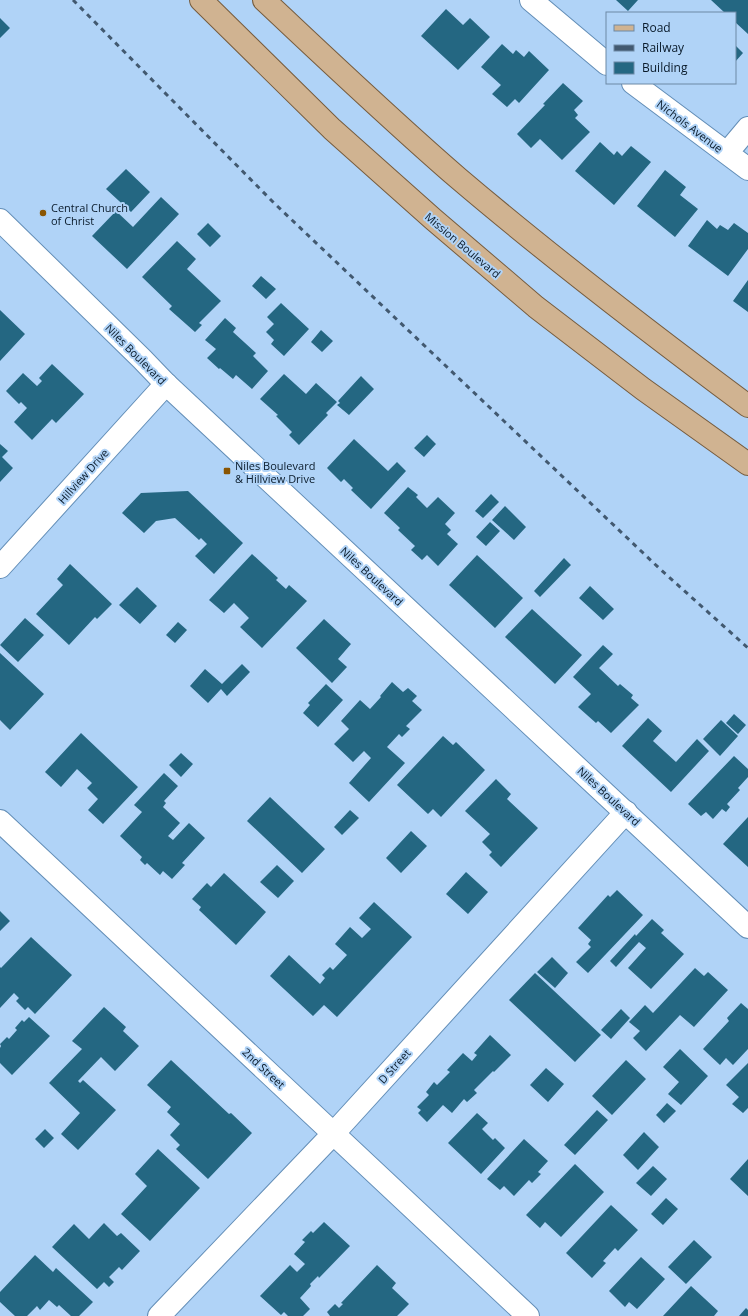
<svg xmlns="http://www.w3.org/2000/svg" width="748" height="1316" viewBox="0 0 748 1316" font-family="'Open Sans',sans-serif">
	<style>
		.building { fill: #246782 }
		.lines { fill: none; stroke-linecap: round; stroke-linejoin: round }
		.minor-casing { stroke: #638eb7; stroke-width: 24 }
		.secondary-casing { stroke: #638eb7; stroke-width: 24 }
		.primary-casing { stroke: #765c3e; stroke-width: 24 }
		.minor { stroke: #fff; stroke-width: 22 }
		.secondary { stroke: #fff; stroke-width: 22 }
		.primary { stroke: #d0b391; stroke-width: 22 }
		.rail { stroke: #425970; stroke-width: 3; stroke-dasharray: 5 5; stroke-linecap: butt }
		.poi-dot { fill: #8a5502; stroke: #b0d3f7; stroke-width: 1.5 }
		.labels { text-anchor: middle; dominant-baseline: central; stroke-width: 4; stroke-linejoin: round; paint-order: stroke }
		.street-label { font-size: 11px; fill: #091a2a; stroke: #b0d3f7 }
		.poi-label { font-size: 11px; fill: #091a2a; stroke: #b0d3f7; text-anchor: start }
	</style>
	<rect width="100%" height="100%" fill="#b0d3f7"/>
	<path class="building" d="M 616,0 L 638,0 L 628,11 Z
		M 711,0 L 748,0 L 748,34 L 735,22 L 735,13 L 725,13 Z
		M 446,9 L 463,25 L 470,18 L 490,37 L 458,70 L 421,36 Z
		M 0,18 L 10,28 L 0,38 Z
		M 502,44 L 513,54 L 516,50 L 524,57 L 529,51 L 549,70 L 519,103 L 515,99 L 507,107 L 492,94 L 501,85 L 481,67 Z
		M 735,45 L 743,53 L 735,62 Z
		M 563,83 L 583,101 L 574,110 L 578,115 L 575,118 L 590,132 L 562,160 L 540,139 L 531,148 L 517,134 L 545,105 L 543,104 Z
		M 600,142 L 614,155 L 617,151 L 622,156 L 631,146 L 651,162 L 614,205 L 575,171 Z
		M 126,169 L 150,192 L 131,212 L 106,189 Z
		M 665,170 L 686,187 L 680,195 L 698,209 L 675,237 L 637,206 Z
		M 161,197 L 179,214 L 127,269 L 92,236 L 116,211 L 133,227 Z
		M 707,220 L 717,229 L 720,225 L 728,230 L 734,223 L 748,233 L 748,249 L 728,276 L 688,246 Z
		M 208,223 L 221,236 L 210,247 L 197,234 Z
		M 177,241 L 196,259 L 187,269 L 221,301 L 199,323 L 202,325 L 195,332 L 169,309 L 172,306 L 142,277 Z
		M 261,276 L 276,289 L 266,299 L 252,286 Z
		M 748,280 L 748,312 L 733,301 Z
		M 281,303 L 309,329 L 284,356 L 271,344 L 274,340 L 266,332 L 274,324 L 267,317 Z
		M 0,310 L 25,334 L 0,361 Z
		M 225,318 L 236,328 L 233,332 L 256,353 L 253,356 L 268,371 L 252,389 L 236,375 L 233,379 L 220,368 L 219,369 L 207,358 L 216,349 L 205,340 Z
		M 321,330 L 333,341 L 322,352 L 311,342 Z
		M 52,364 L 84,394 L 56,423 L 52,419 L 32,440 L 14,422 L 27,408 L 21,402 L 19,404 L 6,391 L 23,373 L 37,386 L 42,381 L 39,378 Z
		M 284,374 L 306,394 L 316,383 L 337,402 L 326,413 L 328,415 L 299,445 L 289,435 L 292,432 L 276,416 L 278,415 L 260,399 Z
		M 361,376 L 374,389 L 349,415 L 337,405 L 340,403 L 338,401 Z
		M 427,435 L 436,444 L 424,457 L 414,448 Z
		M 354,439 L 388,471 L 397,462 L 406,471 L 371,509 L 351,490 L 353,488 L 344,479 L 341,482 L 327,468 Z
		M 0,444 L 8,451 L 2,457 L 13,468 L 0,482 Z
		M 408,487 L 418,495 L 416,497 L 427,508 L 438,497 L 455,513 L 445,524 L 451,530 L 447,534 L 458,544 L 438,566 L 427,555 L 422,560 L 411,550 L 415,546 L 398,530 L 400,528 L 384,513 Z
		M 188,491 L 243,543 L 214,574 L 195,556 L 207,544 L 201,538 L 199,540 L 175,518 L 156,521 L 144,533 L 122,513 L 141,493 Z
		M 491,494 L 499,502 L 483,518 L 475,511 Z
		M 505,506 L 526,527 L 514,540 L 492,520 Z
		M 490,522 L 500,531 L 486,546 L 476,537 Z
		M 252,554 L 278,578 L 276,580 L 286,589 L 289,585 L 307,601 L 262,648 L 240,627 L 249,618 L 234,603 L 224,613 L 209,600 Z
		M 477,555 L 523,598 L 495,628 L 449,585 Z
		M 564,558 L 571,565 L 540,597 L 534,591 Z
		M 70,564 L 112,604 L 97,619 L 95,617 L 69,645 L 36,614 L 63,585 L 57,579 Z
		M 590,586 L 614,609 L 603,620 L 579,598 Z
		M 137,587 L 157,606 L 140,624 L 119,605 Z
		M 532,609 L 582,655 L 555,684 L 505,637 Z
		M 25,618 L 44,635 L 18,662 L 0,645 Z
		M 324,619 L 351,644 L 338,659 L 347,667 L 332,683 L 296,648 Z
		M 178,622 L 187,630 L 175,643 L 166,635 Z
		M 603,645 L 613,654 L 599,668 L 618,686 L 620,684 L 633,695 L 631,698 L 639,705 L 611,733 L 598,721 L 596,723 L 578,707 L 591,694 L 573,677 Z
		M 0,653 L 44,694 L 10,730 L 0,720 Z
		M 242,664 L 250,672 L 227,696 L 221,689 L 208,703 L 190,686 L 205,669 L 222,684 Z
		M 392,682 L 403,692 L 408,688 L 417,696 L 412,701 L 422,710 L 406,726 L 410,729 L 402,737 L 399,734 L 387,747 L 405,763 L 369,802 L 349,783 L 371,758 L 364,751 L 353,762 L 334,744 L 349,729 L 341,721 L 360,700 L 370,709 L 381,697 L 380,696 Z
		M 326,684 L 343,700 L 318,727 L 303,713 L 310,705 L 308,703 Z
		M 734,714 L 746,725 L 738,734 L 726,723 Z
		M 648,718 L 662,731 L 653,741 L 676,762 L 697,739 L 709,751 L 671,792 L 622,746 Z
		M 721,720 L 738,736 L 720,756 L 703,739 Z
		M 81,733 L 138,787 L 103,824 L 88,810 L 98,799 L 87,788 L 92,783 L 77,769 L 61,787 L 45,772 Z
		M 443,736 L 453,745 L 456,742 L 485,770 L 441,817 L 433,809 L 428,814 L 397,785 Z
		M 181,753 L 193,764 L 181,777 L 169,765 Z
		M 734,756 L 748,769 L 748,777 L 738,788 L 740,790 L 727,804 L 730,807 L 726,812 L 722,809 L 713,819 L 706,812 L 701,816 L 688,804 Z
		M 164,773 L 178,786 L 164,801 L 166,803 L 163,807 L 180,823 L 168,836 L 173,840 L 189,823 L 205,838 L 182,863 L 185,865 L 172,879 L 163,871 L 160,875 L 147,863 L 145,865 L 140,860 L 142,857 L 120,836 L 142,812 L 134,805 Z
		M 496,779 L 511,794 L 507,799 L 538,828 L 501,867 L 489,855 L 492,852 L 482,842 L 490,834 L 465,811 Z
		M 270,797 L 325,849 L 302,873 L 247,821 Z
		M 350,810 L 359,818 L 342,835 L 334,827 Z
		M 748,817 L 748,867 L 723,844 Z
		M 411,831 L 427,846 L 401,873 L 386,858 Z
		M 277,865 L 294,881 L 278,898 L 260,882 Z
		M 466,872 L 488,892 L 468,914 L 446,894 Z
		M 224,873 L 266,912 L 236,945 L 199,910 L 201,907 L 192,899 L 207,883 L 211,887 Z
		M 617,890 L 643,915 L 588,973 L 576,962 L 591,947 L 588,944 L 591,940 L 578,928 L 608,895 L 610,897 Z
		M 374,902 L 412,937 L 337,1017 L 324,1005 L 313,1016 L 270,976 L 289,955 L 320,984 L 325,978 L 322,975 L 330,967 L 333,970 L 347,955 L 335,944 L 350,927 L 362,938 L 371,929 L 359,918 Z
		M 0,911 L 10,921 L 0,931 Z
		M 652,919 L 664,930 L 661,933 L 684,954 L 651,989 L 628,968 L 646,948 L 639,942 L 616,967 L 610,961 L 635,934 L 636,936 Z
		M 31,937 L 72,975 L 35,1014 L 28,1007 L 25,1010 L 16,1001 L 19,998 L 14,993 L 0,1008 L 0,967 L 1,968 Z
		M 552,957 L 568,973 L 555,988 L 537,972 Z
		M 695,968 L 704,976 L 708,972 L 728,990 L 694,1027 L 680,1015 L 646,1051 L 633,1038 L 640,1031 L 629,1022 L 645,1005 L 653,1013 Z
		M 535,973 L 601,1035 L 575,1062 L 509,1000 Z
		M 741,1003 L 748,1009 L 748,1049 L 733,1065 L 726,1058 L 720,1065 L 703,1049 L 729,1021 L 727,1018 Z
		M 104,1007 L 126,1027 L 123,1031 L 139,1046 L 115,1071 L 101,1057 L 78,1081 L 80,1083 L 83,1080 L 116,1110 L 78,1150 L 61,1134 L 80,1113 L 49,1083 L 82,1049 L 72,1041 Z
		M 621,1009 L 630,1018 L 611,1039 L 601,1030 Z
		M 29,1017 L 50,1036 L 12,1075 L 0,1063 L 0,1048 L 1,1046 L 0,1044 L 7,1037 L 9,1039 L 17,1030 L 15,1028 L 22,1020 L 24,1022 Z
		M 490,1035 L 511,1055 L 494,1072 L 493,1071 L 474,1090 L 477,1093 L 467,1102 L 464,1099 L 452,1113 L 443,1105 L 427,1122 L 418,1113 L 421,1110 L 417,1107 L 429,1095 L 426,1092 L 434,1082 L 437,1085 L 450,1072 L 447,1070 L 463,1053 L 472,1061 L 477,1055 L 474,1053 Z
		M 680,1049 L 708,1076 L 681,1105 L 668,1094 L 679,1082 L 663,1067 Z
		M 171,1060 L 229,1114 L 231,1113 L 252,1133 L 208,1179 L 176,1149 L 180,1145 L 170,1135 L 180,1124 L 167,1112 L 171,1107 L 147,1085 Z
		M 626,1060 L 646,1079 L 612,1115 L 592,1096 Z
		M 748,1063 L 748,1108 L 743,1113 L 732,1104 L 739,1097 L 726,1085 Z
		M 546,1068 L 564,1084 L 548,1102 L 530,1085 Z
		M 667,1103 L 676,1111 L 664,1123 L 656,1115 Z
		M 597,1110 L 608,1120 L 575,1155 L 564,1145 Z
		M 477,1113 L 488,1123 L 482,1129 L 493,1140 L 495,1138 L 505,1148 L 481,1174 L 448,1143 Z
		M 45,1129 L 54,1138 L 44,1148 L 35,1139 Z
		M 644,1132 L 659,1147 L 638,1170 L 623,1155 Z
		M 524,1139 L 548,1161 L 538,1172 L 541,1174 L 532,1183 L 529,1180 L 514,1196 L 504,1186 L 500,1190 L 487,1179 Z
		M 158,1149 L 200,1188 L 150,1241 L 121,1214 L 147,1186 L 135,1174 Z
		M 748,1159 L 748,1196 L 730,1179 Z
		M 575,1164 L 604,1192 L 561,1237 L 545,1222 L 540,1228 L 526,1215 Z
		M 653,1166 L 667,1179 L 651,1196 L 636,1183 Z
		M 666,1198 L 678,1209 L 663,1225 L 651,1214 Z
		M 611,1205 L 638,1230 L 618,1251 L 615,1248 L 603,1261 L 606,1263 L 592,1278 L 566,1253 Z
		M 324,1222 L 350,1246 L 319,1278 L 318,1276 L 310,1284 L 311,1286 L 300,1298 L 310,1309 L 303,1316 L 288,1316 L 284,1312 L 281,1315 L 260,1296 L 290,1265 L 297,1272 L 305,1264 L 294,1254 L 305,1242 L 302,1240 L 311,1231 L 313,1233 Z
		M 104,1223 L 117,1236 L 121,1233 L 140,1251 L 122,1270 L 119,1267 L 109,1277 L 114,1282 L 109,1287 L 104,1282 L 97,1289 L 52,1247 L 74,1224 L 89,1239 Z
		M 694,1240 L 712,1257 L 686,1284 L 668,1267 Z
		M 35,1255 L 53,1272 L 56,1268 L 93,1302 L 79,1316 L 71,1316 L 59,1305 L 57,1307 L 49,1300 L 40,1310 L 37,1306 L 27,1316 L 15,1316 L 0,1302 L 0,1292 Z
		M 641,1257 L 665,1279 L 637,1309 L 629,1302 L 625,1307 L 609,1291 Z
		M 377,1265 L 396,1283 L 392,1288 L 409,1304 L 397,1316 L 330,1316 L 327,1312 L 335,1304 L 339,1308 L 343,1304 L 341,1303 Z
		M 691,1286 L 718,1311 L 714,1316 L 663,1316 Z
		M 746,1308 L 748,1310 L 748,1316 L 739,1316 Z"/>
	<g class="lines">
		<g class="minor-casing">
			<path id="minor" d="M 531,0 L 607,64
				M 633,83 L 748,169
				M 727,153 L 748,128
				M 0,567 L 166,384
				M 0,821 L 528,1316
				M 159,1316 L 333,1134 L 626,812"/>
		</g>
		<g class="secondary-casing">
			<path id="secondary" d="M 0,220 L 142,359 L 166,384 L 748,927"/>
		</g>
		<g class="primary-casing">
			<path id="primary" d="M 201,0 L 332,129 L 433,219 L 536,307 L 643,389 L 748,464
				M 264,0 C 328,60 392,121 458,178 C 552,258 650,333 748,406"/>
		</g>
		<use href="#minor" class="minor"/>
		<use href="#secondary" class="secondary"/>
		<use href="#primary" class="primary"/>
		<path class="rail" d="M 73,0 L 274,203 L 660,569 L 748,648"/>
	</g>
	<g class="poi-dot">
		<circle cx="43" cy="213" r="4"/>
		<rect x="223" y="467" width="8" height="8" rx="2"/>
	</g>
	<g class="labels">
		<g class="street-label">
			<text transform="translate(690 126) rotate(37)">Nichols Avenue</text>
			<text transform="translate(463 245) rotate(40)">Mission Boulevard</text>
			<text transform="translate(136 354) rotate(45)">Niles Boulevard</text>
			<text transform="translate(83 476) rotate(-48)">Hillview Drive</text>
			<text transform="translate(372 576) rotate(43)">Niles Boulevard</text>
			<text transform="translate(609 796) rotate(43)">Niles Boulevard</text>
			<text transform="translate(394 1066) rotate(-48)">D Street</text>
			<text transform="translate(264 1068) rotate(43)">2nd Street</text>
		</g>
		<g class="poi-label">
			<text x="51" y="207">Central Church<tspan x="51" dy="13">of Christ</tspan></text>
			<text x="235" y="465">Niles Boulevard<tspan x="235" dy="13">&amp; Hillview Drive</tspan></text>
		</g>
	</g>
	<rect x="606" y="12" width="130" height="72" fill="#b0d3f7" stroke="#6d89a5"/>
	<rect x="614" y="25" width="20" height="6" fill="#d0b391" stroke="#6d89a5"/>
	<text x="642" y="32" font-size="12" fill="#091a2a">Road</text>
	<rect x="614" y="45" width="20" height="6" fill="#425970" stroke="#6d89a5"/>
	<text x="642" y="52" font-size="12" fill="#091a2a">Railway</text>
	<rect x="614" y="62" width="20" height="12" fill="#246782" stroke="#6d89a5"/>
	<text x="642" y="72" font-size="12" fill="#091a2a">Building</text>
</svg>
